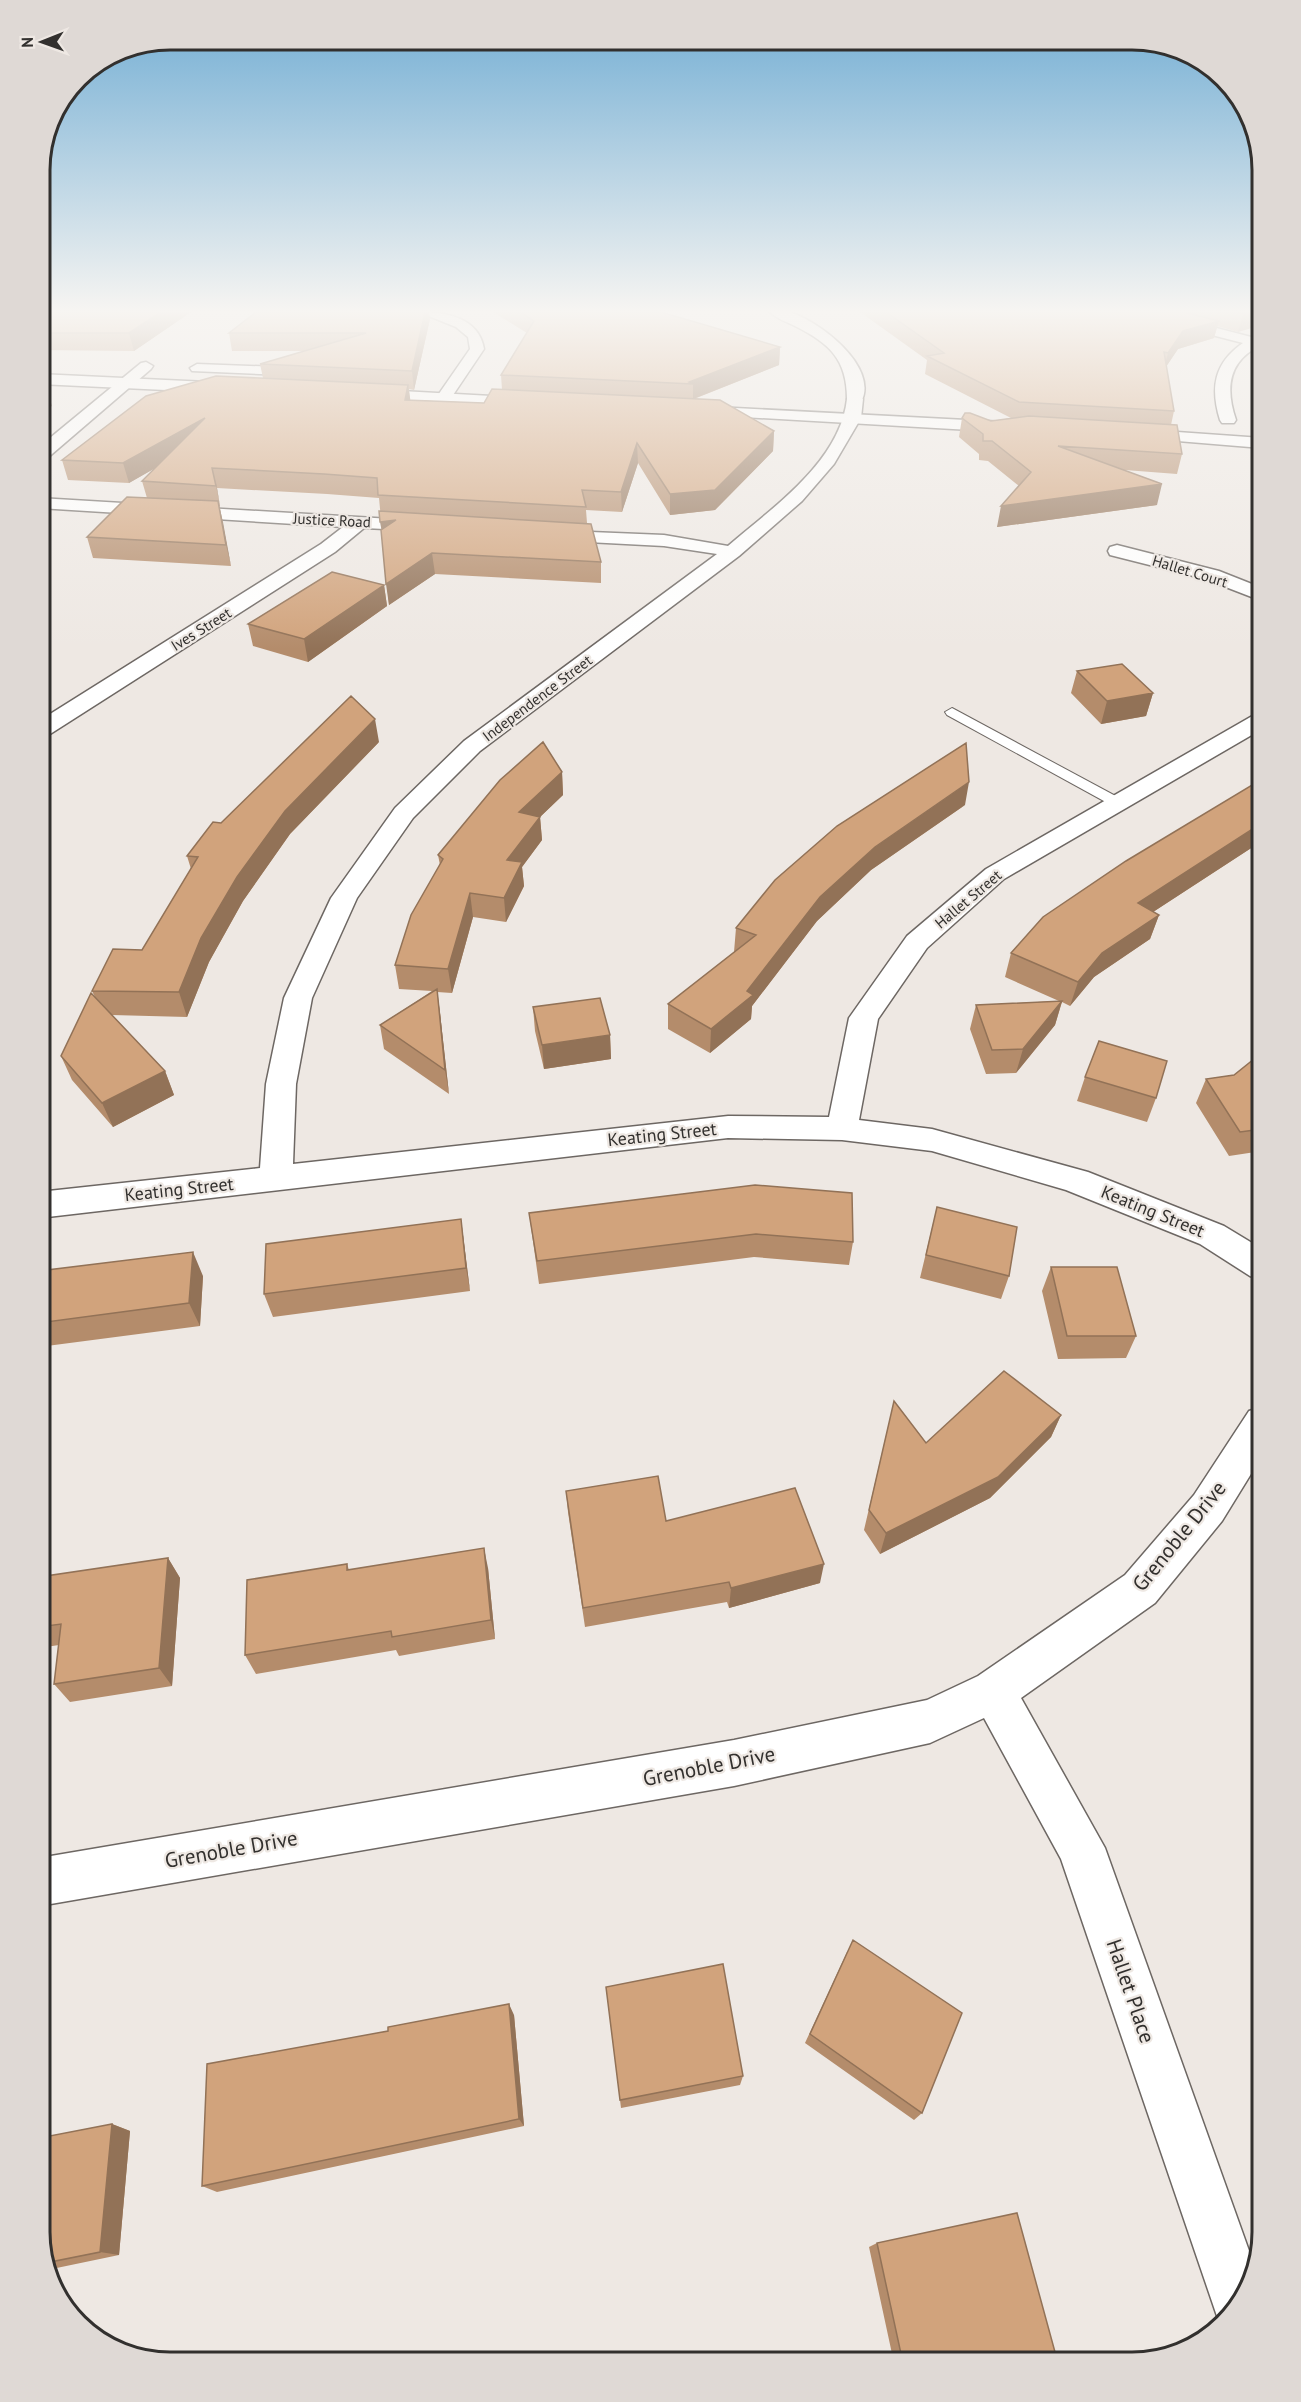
<svg xmlns="http://www.w3.org/2000/svg" width="1301" height="2402" viewBox="0 0 1301 2402" font-family="'PT Sans',sans-serif">
	<style>
		.lines { fill: none; stroke-linecap: round; stroke-linejoin: round }
		.lane-casing { stroke: #6d6763; stroke-width: 2 }
		.street-casing { stroke: #6d6763; stroke-width: 3 }
		.secondary-casing { stroke: #6d6763; stroke-width: 3 }
		.lane { fill: #fff; fill-rule: evenodd }
		.street { fill: #fff; fill-rule: evenodd }
		.secondary { fill: #fff; fill-rule: evenodd }
		.wall { fill: #b48c6b }
		.shaded-wall { fill: #927257 }
		.building { fill: #d1a37c; stroke: #927257; stroke-width: 1.5 }
		.labels { text-anchor: middle; dominant-baseline: central; stroke-width: 4.5; stroke-linejoin: round; paint-order: stroke }
		.far-street-label { font-size: 15px; fill: #32302e; stroke: #eee8e3 }
		.street-label { font-size: 18px; fill: #32302e; stroke: #eee8e3 }
		.near-street-label { font-size: 21px; fill: #32302e; stroke: #eee8e3 }
		.rim { fill: none; stroke: #32302e; stroke-width: 3 }
	</style>
	<rect width="100%" height="100%" fill="#eee8e3"/>
	<g class="lines">
		<g class="lane-casing">
			<path id="lane" d="M 952,708 L 1123,800 L 1125,803 L 1118,807 L 1113,806 L 947,715 L 945,712 Z"/>
		</g>
		<g class="street-casing">
			<path id="street" d="M 419,312 C 447,312 479,318 484,349 L 449,401 L 444,403 L 436,398 L 470,349 L 468,337 L 456,327 Z
				M 1174,317 L 1255,338 L 1262,336 L 1262,345 C 1228,360 1225,388 1236,420 L 1234,423 L 1222,423 L 1220,420 C 1210,388 1214,363 1243,343 L 1169,324 L 1169,318 Z
				M 146,362 L 153,366 L 151,369 L 45,460 L 39,461 L 39,447 L 141,363 Z
				M 855,394 L 863,399 L 861,418 L 834,464 L 802,501 L 739,556 L 480,751 L 413,818 L 357,898 L 312,998 L 296,1084 L 293,1164 L 728,1116 L 829,1117 L 849,1018 L 907,936 L 986,869 L 1254,715 L 1262,713 L 1262,729 L 1004,879 L 927,948 L 878,1019 L 859,1120 L 932,1129 L 1088,1172 L 1224,1226 L 1262,1249 L 1262,1280 L 1250,1276 L 1200,1244 L 1066,1190 L 932,1151 L 842,1140 L 728,1138 L 39,1218 L 39,1192 L 260,1168 L 266,1084 L 284,998 L 331,898 L 395,808 L 464,741 L 717,554 L 664,546 L 549,540 L 542,538 L 540,534 L 542,530 L 664,535 L 728,546 C 773,507 840,462 847,399 Z
				M 39,498 L 425,521 L 434,526 L 425,531 L 364,528 L 335,552 L 47,736 L 39,738 L 39,721 L 321,544 L 343,527 L 39,508 Z
				M 1117,545 L 1219,571 L 1262,588 L 1262,601 L 1205,579 L 1110,555 L 1108,551 L 1110,547 Z
				M 1262,1407 L 1262,1456 L 1222,1521 L 1155,1603 L 1021,1698 L 1105,1848 L 1253,2262 L 1240,2305 L 1219,2322 L 1061,1859 L 984,1718 L 930,1743 L 734,1786 L 39,1906 L 39,1858 L 734,1740 L 927,1700 L 978,1676 L 1125,1575 L 1194,1495 L 1249,1411 Z"/>
		</g>
		<g class="secondary-casing">
			<path id="secondary" d="M 770,312 C 776,312 784,311 789,312 C 818,320 880,367 861,402 L 855,404 L 847,399 C 847,359 829,343 795,326 C 787,322 777,319 770,312 Z
				M 197,364 L 305,368 L 312,372 L 305,376 L 192,371 L 190,368 Z
				M 39,374 L 229,383 L 237,388 L 229,393 L 39,384 Z
				M 365,389 L 529,398 L 537,403 L 529,408 L 360,397 L 357,394 Z
				M 697,406 L 1005,422 L 1013,427 L 1005,432 L 691,414 L 689,411 Z
				M 1135,429 L 1262,438 L 1262,448 L 1129,437 L 1127,434 Z"/>
		</g>
		<use href="#lane" class="lane"/>
		<use href="#street" class="street"/>
		<use href="#secondary" class="secondary"/>
	</g>
	<path class="wall" d="M 39,312 L 191,312 L 134,351 L 39,350 Z
		M 493,312 L 661,312 L 780,347 L 779,365 L 694,399 L 774,431 L 773,451 L 715,510 L 670,515 L 638,463 L 622,512 L 586,510 L 587,523 L 601,562 L 601,583 L 435,574 L 389,605 L 379,498 L 327,494 L 217,488 L 220,506 L 219,506 L 231,566 L 93,558 L 87,537 L 147,498 L 142,481 L 155,468 L 129,483 L 68,480 L 62,460 L 263,378 L 260,364 L 305,351 L 232,351 L 229,333 L 430,319 L 414,390 L 409,389 L 410,400 L 484,403 L 502,390 L 501,375 L 527,333 Z
		M 860,312 L 1262,312 L 1238,332 L 1217,326 L 1214,338 L 1178,349 L 1166,367 L 1174,411 L 1171,425 L 1182,454 L 1177,474 L 1125,470 L 1157,505 L 997,527 L 1019,486 L 988,461 L 979,460 L 979,454 L 959,437 L 962,418 L 991,421 L 1011,418 L 925,374 L 927,360 Z
		M 384,585 L 387,606 L 308,662 L 253,646 L 248,624 Z
		M 1077,671 L 1153,693 L 1146,716 L 1101,724 L 1071,693 Z
		M 379,742 L 290,834 L 243,901 L 209,962 L 187,1017 L 112,1015 L 165,1071 L 174,1095 L 113,1127 L 72,1080 L 61,1056 L 95,997 L 92,991 L 142,950 L 191,869 L 187,856 L 221,823 Z
		M 562,772 L 563,795 L 540,817 L 542,840 L 522,867 L 524,886 L 506,922 L 473,917 L 452,993 L 437,992 L 440,1013 L 449,1094 L 384,1049 L 380,1025 L 432,991 L 399,989 L 395,965 L 440,865 L 438,855 Z
		M 1262,779 L 1262,841 L 1153,912 L 1159,915 L 1150,939 L 1094,977 L 1070,1006 L 1062,1002 L 1055,1025 L 1016,1073 L 986,1074 L 970,1029 L 976,1005 L 1059,1001 L 1005,977 L 1011,953 Z
		M 965,805 L 871,870 L 817,921 L 752,1006 L 751,1019 L 710,1053 L 668,1029 L 668,1004 L 734,952 L 736,928 Z
		M 533,1007 L 610,1035 L 611,1059 L 544,1069 L 535,1031 Z
		M 1262,1058 L 1262,1151 L 1229,1156 L 1196,1103 L 1206,1079 L 1234,1075 Z
		M 1085,1077 L 1156,1098 L 1147,1122 L 1077,1101 Z
		M 937,1207 L 1009,1276 L 1001,1299 L 920,1278 Z
		M 529,1213 L 853,1242 L 849,1265 L 754,1257 L 539,1284 Z
		M 461,1219 L 470,1291 L 273,1317 L 264,1294 Z
		M 1051,1267 L 1136,1336 L 1126,1358 L 1058,1359 L 1042,1291 Z
		M 39,1271 L 203,1276 L 200,1326 L 39,1347 Z
		M 894,1401 L 926,1443 L 1061,1415 L 1051,1437 L 990,1498 L 880,1554 L 864,1530 Z
		M 566,1491 L 666,1521 L 820,1583 L 729,1608 L 727,1602 L 585,1627 L 568,1512 Z
		M 168,1558 L 180,1578 L 172,1686 L 70,1702 L 54,1684 L 59,1645 L 39,1648 L 39,1577 Z
		M 347,1564 L 349,1570 L 488,1568 L 495,1639 L 399,1656 L 396,1650 L 256,1674 L 245,1655 Z
		M 847,1952 L 922,2113 L 914,2120 L 805,2043 Z
		M 606,1987 L 743,2076 L 740,2085 L 621,2108 Z
		M 514,2015 L 524,2126 L 217,2192 L 202,2186 Z
		M 112,2124 L 130,2131 L 119,2255 L 47,2270 L 39,2232 Z
		M 877,2243 L 1058,2363 L 894,2363 L 869,2247 Z"/>
	<path class="shaded-wall" d="M 161,312 L 191,312 L 134,351 L 129,333 Z
		M 425,312 L 429,312 L 430,319 L 414,390 L 412,371 Z
		M 1249,312 L 1262,312 L 1262,325 L 1238,332 L 1243,314 Z
		M 1219,321 L 1214,338 L 1178,349 L 1163,371 L 1168,353 L 1183,331 Z
		M 780,347 L 779,365 L 693,399 L 693,384 L 689,382 Z
		M 408,385 L 411,404 L 405,400 Z
		M 46,387 L 52,406 L 39,414 L 39,391 Z
		M 205,418 L 210,437 L 129,483 L 123,463 Z
		M 774,431 L 773,451 L 715,510 L 670,515 L 670,494 Z
		M 637,443 L 638,463 L 622,512 L 621,492 Z
		M 212,468 L 217,488 L 220,506 L 216,486 Z
		M 1162,484 L 1157,505 L 997,527 L 1001,506 Z
		M 218,501 L 223,522 L 231,566 L 226,545 Z
		M 396,520 L 384,543 L 380,522 Z
		M 432,553 L 435,574 L 389,605 L 386,584 Z
		M 384,585 L 387,606 L 308,662 L 304,639 Z
		M 1153,693 L 1146,716 L 1101,724 L 1107,701 Z
		M 375,719 L 379,742 L 290,834 L 243,901 L 209,962 L 187,1017 L 179,992 L 201,938 L 237,877 L 285,811 Z
		M 562,772 L 563,795 L 540,817 L 542,840 L 522,867 L 524,886 L 506,922 L 504,898 L 507,860 L 519,812 Z
		M 969,782 L 965,805 L 871,870 L 817,921 L 752,1006 L 751,1019 L 710,1053 L 711,1029 L 747,991 L 820,897 L 875,847 Z
		M 1262,823 L 1262,841 L 1130,927 L 1138,903 Z
		M 470,893 L 473,917 L 452,993 L 448,969 Z
		M 1159,915 L 1150,939 L 1094,977 L 1070,1006 L 1078,982 L 1102,953 Z
		M 437,989 L 440,1013 L 449,1094 L 445,1070 Z
		M 1062,1001 L 1055,1025 L 1016,1073 L 1023,1049 Z
		M 610,1035 L 611,1059 L 544,1069 L 542,1045 Z
		M 165,1071 L 174,1095 L 113,1127 L 102,1103 Z
		M 461,1219 L 470,1291 L 466,1268 Z
		M 193,1252 L 203,1276 L 200,1326 L 189,1303 Z
		M 1061,1415 L 1051,1437 L 990,1498 L 880,1554 L 886,1533 Z
		M 484,1548 L 488,1568 L 495,1639 L 491,1620 Z
		M 168,1558 L 180,1578 L 172,1686 L 159,1668 Z
		M 824,1564 L 820,1583 L 729,1608 L 731,1588 Z
		M 509,2004 L 514,2015 L 524,2126 L 519,2119 Z
		M 112,2124 L 130,2131 L 119,2255 L 100,2252 Z"/>
	<path class="building" d="M 39,312 L 161,312 L 129,333 L 39,333 Z
		M 256,312 L 425,312 L 412,371 L 260,364 L 366,333 L 229,333 Z
		M 520,312 L 661,312 L 780,347 L 689,382 L 693,384 L 501,375 L 534,321 Z
		M 886,312 L 1183,312 L 1219,321 L 1183,331 L 1168,353 L 1164,352 L 1174,411 L 1019,402 L 927,356 L 944,353 Z
		M 1236,312 L 1249,312 L 1243,314 Z
		M 216,376 L 408,385 L 405,400 L 484,403 L 492,389 L 720,400 L 774,431 L 715,490 L 670,494 L 637,443 L 621,492 L 582,490 L 586,507 L 378,495 L 377,478 L 324,474 L 212,468 L 216,486 L 142,481 L 205,418 L 123,463 L 62,460 L 146,396 Z
		M 39,385 L 46,387 L 39,391 Z
		M 965,413 L 970,413 L 991,421 L 1029,416 L 1177,425 L 1182,454 L 1058,446 L 1162,484 L 1001,506 L 1031,472 L 992,441 L 983,441 L 983,434 L 962,418 Z
		M 127,497 L 218,501 L 226,545 L 87,537 Z
		M 379,511 L 591,524 L 601,562 L 432,553 L 386,584 L 381,530 L 396,520 L 380,522 Z
		M 332,572 L 384,585 L 304,639 L 248,624 Z
		M 1122,664 L 1153,693 L 1107,701 L 1077,671 Z
		M 351,696 L 375,719 L 285,811 L 237,877 L 201,938 L 179,992 L 92,991 L 113,949 L 142,950 L 198,857 L 187,856 L 213,822 L 221,823 Z
		M 543,742 L 562,772 L 519,812 L 540,817 L 507,860 L 522,862 L 504,898 L 470,893 L 448,969 L 395,965 L 411,915 L 443,859 L 438,855 L 500,780 Z
		M 966,743 L 969,782 L 875,847 L 820,897 L 747,991 L 753,995 L 711,1029 L 668,1004 L 756,935 L 736,928 L 775,880 L 837,826 Z
		M 1262,779 L 1262,823 L 1138,903 L 1159,915 L 1102,953 L 1078,982 L 1011,953 L 1043,917 L 1126,861 Z
		M 437,989 L 445,1070 L 380,1025 Z
		M 91,993 L 165,1071 L 102,1103 L 61,1056 Z
		M 600,998 L 610,1035 L 542,1045 L 533,1007 Z
		M 1062,1001 L 1023,1049 L 992,1050 L 976,1005 Z
		M 1099,1041 L 1167,1061 L 1156,1098 L 1085,1077 Z
		M 1259,1055 L 1262,1058 L 1262,1129 L 1240,1132 L 1206,1079 L 1234,1075 Z
		M 755,1185 L 852,1193 L 853,1242 L 756,1234 L 537,1261 L 529,1213 Z
		M 937,1207 L 1017,1227 L 1009,1276 L 926,1255 Z
		M 461,1219 L 466,1268 L 264,1294 L 266,1244 Z
		M 193,1252 L 189,1303 L 39,1323 L 39,1271 Z
		M 1051,1267 L 1117,1267 L 1136,1336 L 1067,1336 Z
		M 1004,1371 L 1061,1415 L 998,1477 L 886,1533 L 869,1510 L 894,1401 L 926,1443 Z
		M 658,1476 L 666,1521 L 795,1488 L 824,1564 L 731,1588 L 729,1582 L 583,1608 L 566,1491 Z
		M 484,1548 L 491,1620 L 392,1637 L 391,1631 L 245,1655 L 247,1580 L 347,1564 L 347,1570 Z
		M 168,1558 L 159,1668 L 54,1684 L 61,1624 L 39,1627 L 39,1577 Z
		M 853,1940 L 962,2013 L 922,2113 L 810,2034 Z
		M 723,1964 L 743,2076 L 620,2100 L 606,1987 Z
		M 509,2004 L 519,2119 L 202,2186 L 207,2064 L 388,2031 L 388,2027 Z
		M 112,2124 L 100,2252 L 45,2263 L 39,2232 L 39,2138 Z
		M 1017,2213 L 1058,2363 L 903,2363 L 877,2243 Z"/>
	<linearGradient id="sky" x2="0" y2="1"><stop stop-color="#6facd3"/><stop offset="0.48" stop-color="#f7f5f2"/><stop offset="1" stop-color="#f7f5f2" stop-opacity="0"/></linearGradient>
	<rect width="1301" height="649" fill="url(#sky)"/>
	<g class="labels">
		<g class="far-street-label">
			<text transform="translate(332 520) rotate(3)">Justice Road</text>
			<text transform="translate(1190 571) rotate(17)">Hallet Court</text>
			<text transform="translate(201 629) rotate(-32)">Ives Street</text>
			<text transform="translate(537 698) rotate(-37)">Independence Street</text>
			<text transform="translate(968 899) rotate(-40)">Hallet Street</text>
		</g>
		<g class="street-label">
			<text transform="translate(662 1134) rotate(-6)">Keating Street</text>
			<text transform="translate(179 1189) rotate(-6)">Keating Street</text>
			<text transform="translate(1153 1211) rotate(22)">Keating Street</text>
		</g>
		<g class="near-street-label">
			<text transform="translate(1179 1536) rotate(-51)">Grenoble Drive</text>
			<text transform="translate(709 1766) rotate(-11)">Grenoble Drive</text>
			<text transform="translate(231 1849) rotate(-10)">Grenoble Drive</text>
			<text transform="translate(1131 1991) rotate(71)">Hallet Place</text>
		</g>
	</g>
	<path d="M0 0H1301V2402H0ZM170 50H1132A120 120 0 0 1 1252 170V2232A120 120 0 0 1 1132 2352H170A120 120 0 0 1 50 2232V170A120 120 0 0 1 170 50Z" fill="#dfd9d5" fill-rule="evenodd"/>
	<path class="rim" d="M170 50H1132A120 120 0 0 1 1252 170V2232A120 120 0 0 1 1132 2352H170A120 120 0 0 1 50 2232V170A120 120 0 0 1 170 50Z"/>
	<g transform="translate(42 42) rotate(269)" stroke="#eee8e3" stroke-width="4.5" paint-order="stroke">
	<path d="M0-4.5L10 22L0 15L-10 22Z" fill="#32302e"/>
	<text y="-9" font-size="16" font-weight="bold" text-anchor="middle" fill="#32302e">N</text>
	</g>
</svg>
